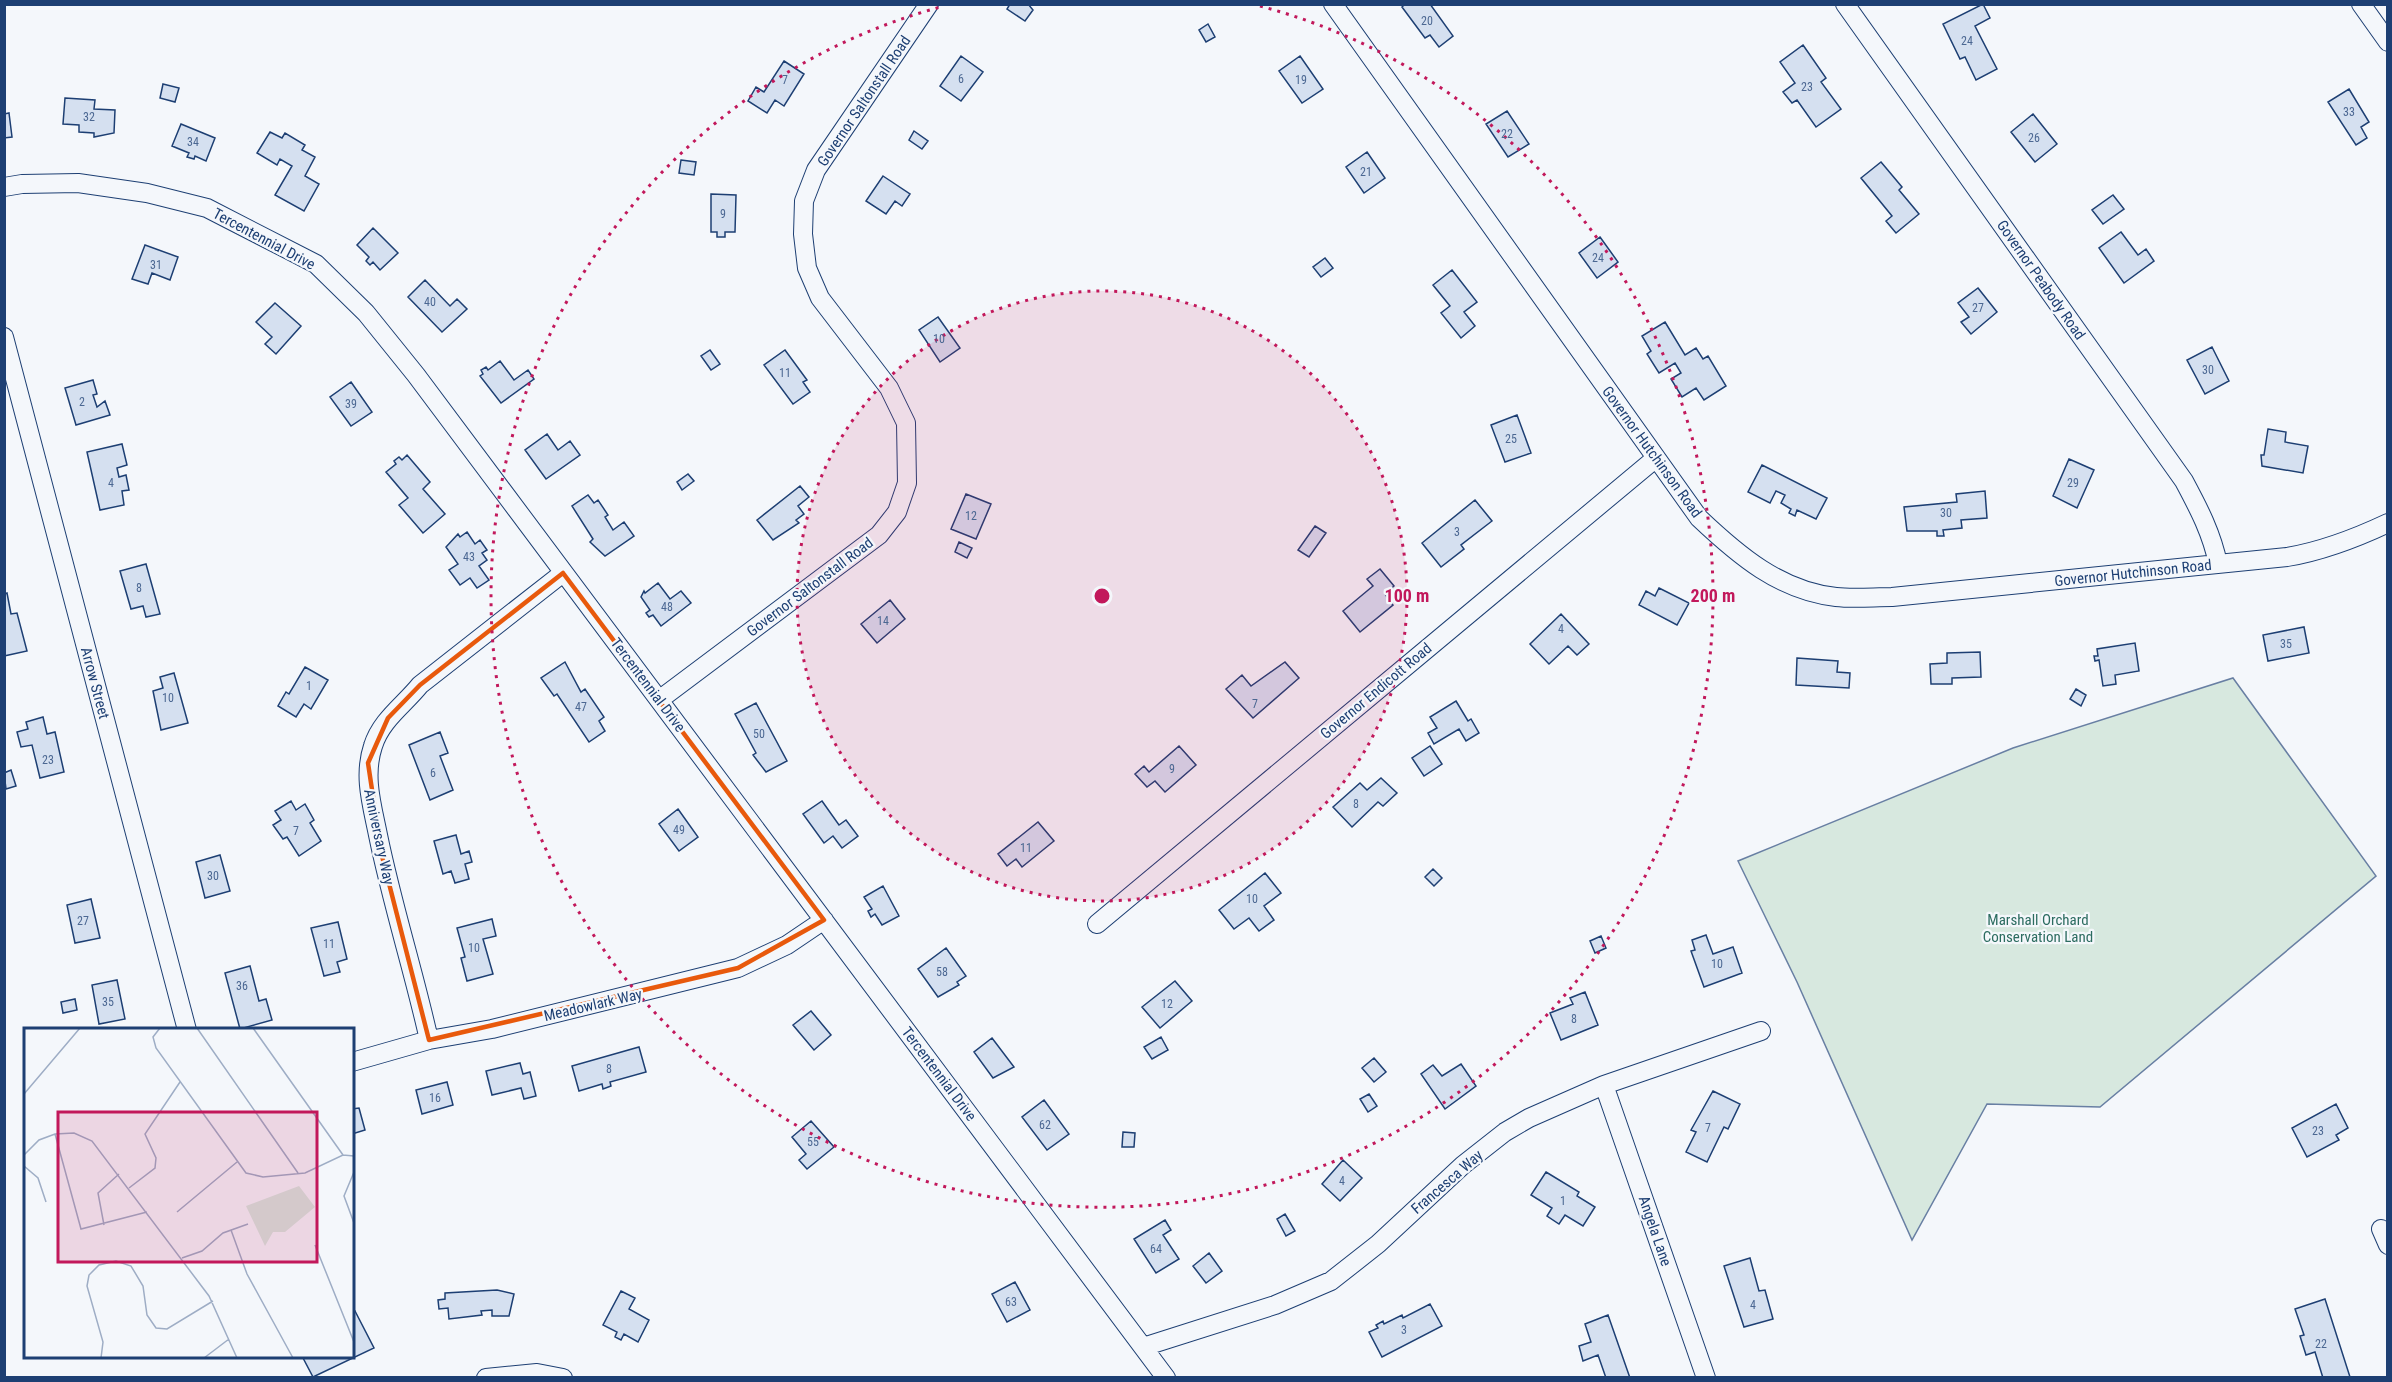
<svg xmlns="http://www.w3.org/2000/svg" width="2392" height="1382" viewBox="0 0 2392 1382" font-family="'Roboto Condensed',sans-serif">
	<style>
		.green { fill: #d7e8df; stroke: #687fa3; stroke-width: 1.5 }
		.building { fill: #d5e0f0; stroke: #1d3f73; stroke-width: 1.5 }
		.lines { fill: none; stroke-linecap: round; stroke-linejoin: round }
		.minor-casing { stroke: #1d3f73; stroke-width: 20 }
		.minor { stroke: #f4f7fb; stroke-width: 18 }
		.marked { fill: none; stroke: #e8590c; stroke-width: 4.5; stroke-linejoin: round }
		.ring { fill: none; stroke: #c2185b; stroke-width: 3; stroke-dasharray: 3 6 }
		.labels { text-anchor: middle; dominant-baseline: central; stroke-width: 4.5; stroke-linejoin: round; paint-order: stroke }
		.number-label { font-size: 12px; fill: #4b6792 }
		.street-label { font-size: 15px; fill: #1d3f73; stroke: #f4f7fb }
		.park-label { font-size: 15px; fill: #2c6c60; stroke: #f4f7fb }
		.inset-road { fill: none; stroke: #9eadc5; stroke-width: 1.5 }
		.view { fill: #c2185b; fill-opacity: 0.15; stroke: #c2185b; stroke-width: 3 }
		.inset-edge { fill: none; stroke: #1d3f73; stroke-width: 3 }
		.centre { fill: #c2185b; stroke: #f4f7fb; stroke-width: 3 }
		.ring-label { font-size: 18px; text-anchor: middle; font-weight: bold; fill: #c2185b; stroke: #f4f7fb; stroke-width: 4.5; stroke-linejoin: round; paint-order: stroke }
	</style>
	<rect width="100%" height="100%" fill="#f4f7fb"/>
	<path class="green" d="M 2233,678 L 2376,876 L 2100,1107 L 1987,1104 L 1912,1240 L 1797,982 L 1738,861 L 2013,748 Z"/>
	<path class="building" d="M 1010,4 L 1028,4 L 1033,10 L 1025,21 L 1007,9 Z
		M 1405,4 L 1430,4 L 1453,36 L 1439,47 L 1430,35 L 1425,38 L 1402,7 Z
		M 1983,4 L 1990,18 L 1975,26 L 1997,69 L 1976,80 L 1965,57 L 1960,59 L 1943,24 Z
		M 1208,24 L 1215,37 L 1206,42 L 1199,30 Z
		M 1803,45 L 1826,78 L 1821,82 L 1841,109 L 1816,127 L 1797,100 L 1792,103 L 1783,92 L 1795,83 L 1780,62 Z
		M 961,56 L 983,72 L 961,101 L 940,86 Z
		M 1300,56 L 1323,89 L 1302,103 L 1279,71 Z
		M 784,61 L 804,74 L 784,106 L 775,100 L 767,113 L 748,101 L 756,87 L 764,92 Z
		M 163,84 L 179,88 L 175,102 L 160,98 Z
		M 2349,89 L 2369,122 L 2361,127 L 2367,138 L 2356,145 L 2328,102 Z
		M 65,98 L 95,100 L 94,109 L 115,110 L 114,133 L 94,137 L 94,133 L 79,132 L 79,125 L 63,124 Z
		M 1507,111 L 1529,144 L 1508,157 L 1486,124 Z
		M 9,113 L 12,137 L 4,138 L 4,114 Z
		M 2033,114 L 2057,144 L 2035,162 L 2011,132 Z
		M 181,124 L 215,138 L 206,161 L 195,156 L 194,159 L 187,157 L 189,153 L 172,146 Z
		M 914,131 L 928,141 L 922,149 L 909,140 Z
		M 270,132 L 282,138 L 285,133 L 305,145 L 302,150 L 315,157 L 305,176 L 319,184 L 304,211 L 275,195 L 292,166 L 280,159 L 277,165 L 257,153 Z
		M 1367,152 L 1385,178 L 1364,193 L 1346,167 Z
		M 681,160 L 696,162 L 694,175 L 679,173 Z
		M 1881,162 L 1902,187 L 1899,190 L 1919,214 L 1896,233 L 1886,221 L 1892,216 L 1861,178 Z
		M 883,176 L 910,194 L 902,206 L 895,201 L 886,214 L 866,201 Z
		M 711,194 L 736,195 L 735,232 L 725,232 L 725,237 L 717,237 L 717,232 L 711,232 Z
		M 2113,195 L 2124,209 L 2103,224 L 2092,210 Z
		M 373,228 L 398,253 L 380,270 L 373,262 L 370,265 L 366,261 L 369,257 L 357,245 Z
		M 2121,232 L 2138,255 L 2146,249 L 2154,261 L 2124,283 L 2099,248 Z
		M 1600,237 L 1618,262 L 1597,278 L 1579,253 Z
		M 145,245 L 178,257 L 170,280 L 152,273 L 148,284 L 132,279 Z
		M 1325,258 L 1333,268 L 1321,277 L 1313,267 Z
		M 1452,270 L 1477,302 L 1464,312 L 1475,326 L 1461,338 L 1441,313 L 1450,306 L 1433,285 Z
		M 425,280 L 450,306 L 457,299 L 467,309 L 442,332 L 408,297 Z
		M 1978,288 L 1997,312 L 1971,334 L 1961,322 L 1969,317 L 1958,303 Z
		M 275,303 L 301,326 L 276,354 L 265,344 L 272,337 L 256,322 Z
		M 938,317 L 960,348 L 940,362 L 919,330 Z
		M 1665,322 L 1685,355 L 1696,348 L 1703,359 L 1708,356 L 1726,386 L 1704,400 L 1696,388 L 1682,397 L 1671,379 L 1681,373 L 1675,363 L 1659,373 L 1647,354 L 1651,351 L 1642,336 Z
		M 2212,347 L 2229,381 L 2205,394 L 2187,360 Z
		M 710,350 L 720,364 L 711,370 L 701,356 Z
		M 785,350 L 807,380 L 803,382 L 810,392 L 793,404 L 764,365 Z
		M 500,361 L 514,380 L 528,370 L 534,379 L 501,403 L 480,376 L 483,374 L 481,370 L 486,367 L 488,370 Z
		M 93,380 L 97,394 L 93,395 L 97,407 L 105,401 L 110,415 L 76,425 L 65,388 Z
		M 351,382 L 372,412 L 351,426 L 330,397 Z
		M 1517,415 L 1531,453 L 1505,462 L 1491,425 Z
		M 2268,429 L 2286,432 L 2285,442 L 2308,446 L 2303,473 L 2262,466 L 2261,455 L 2264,455 Z
		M 547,434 L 558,450 L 570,441 L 580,455 L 546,479 L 525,450 Z
		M 122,444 L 127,465 L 117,468 L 119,477 L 126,475 L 129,490 L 122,491 L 124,505 L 100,510 L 87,452 Z
		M 407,455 L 430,482 L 423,489 L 445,514 L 423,533 L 399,505 L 408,498 L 386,472 L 396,464 L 394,461 L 399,457 L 402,460 Z
		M 2069,459 L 2094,470 L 2077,508 L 2053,496 Z
		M 1762,465 L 1827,498 L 1816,519 L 1797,510 L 1795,516 L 1789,513 L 1791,509 L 1781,503 L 1785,495 L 1776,491 L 1770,503 L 1748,492 Z
		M 688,474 L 694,481 L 682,490 L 677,482 Z
		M 800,486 L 809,497 L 798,506 L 804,514 L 796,520 L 799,523 L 773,540 L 757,520 Z
		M 1985,491 L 1987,518 L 1961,520 L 1962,528 L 1943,530 L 1944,536 L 1937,536 L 1937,531 L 1907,531 L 1904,507 L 1957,502 L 1956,494 Z
		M 966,494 L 991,504 L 976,539 L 951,529 Z
		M 588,495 L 594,503 L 598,500 L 608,515 L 605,517 L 613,530 L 624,522 L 634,536 L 605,556 L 590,542 L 593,539 L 572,506 Z
		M 1475,500 L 1492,521 L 1461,545 L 1464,549 L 1441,567 L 1422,543 Z
		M 1315,526 L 1326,533 L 1309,557 L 1298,550 Z
		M 467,532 L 475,544 L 480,540 L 487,550 L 482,553 L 487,560 L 479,566 L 489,580 L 477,588 L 470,578 L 460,585 L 449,570 L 458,564 L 446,547 L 458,534 L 460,537 Z
		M 959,542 L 972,548 L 967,558 L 955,552 Z
		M 146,564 L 160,614 L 146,617 L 143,606 L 131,609 L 120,571 Z
		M 1380,569 L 1394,586 L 1385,594 L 1393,605 L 1360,632 L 1343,611 L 1373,586 L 1367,579 Z
		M 658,583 L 670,599 L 681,591 L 691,603 L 661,626 L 653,615 L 649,617 L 646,613 L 650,610 L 641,597 L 644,591 L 645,593 Z
		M 1659,588 L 1689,603 L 1677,625 L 1639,605 L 1646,591 L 1655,596 Z
		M 7,593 L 11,614 L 17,613 L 27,651 L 4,656 L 4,594 Z
		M 890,600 L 905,619 L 877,643 L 861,624 Z
		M 1561,614 L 1589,644 L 1577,655 L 1568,646 L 1549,664 L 1530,644 Z
		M 2304,627 L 2309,653 L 2268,661 L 2263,635 Z
		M 2135,643 L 2139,671 L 2115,675 L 2116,684 L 2103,686 L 2099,660 L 2095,661 L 2094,656 L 2098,656 L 2097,649 Z
		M 1980,652 L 1981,677 L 1952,678 L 1952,684 L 1931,684 L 1930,664 L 1947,663 L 1947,653 Z
		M 1797,658 L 1838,661 L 1837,672 L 1850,673 L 1849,688 L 1796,685 Z
		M 565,662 L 581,692 L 585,689 L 604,717 L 599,721 L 605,731 L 589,742 L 557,694 L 554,696 L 541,678 Z
		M 1285,662 L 1299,678 L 1253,718 L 1226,689 L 1242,675 L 1251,686 Z
		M 305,667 L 328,680 L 311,709 L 304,704 L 296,717 L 278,706 L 286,692 L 289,694 Z
		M 174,673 L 188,723 L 161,730 L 153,691 L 163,688 L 160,677 Z
		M 2076,689 L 2086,695 L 2081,706 L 2070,699 Z
		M 1456,701 L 1468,721 L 1471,719 L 1479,733 L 1466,741 L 1459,729 L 1434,744 L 1428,733 L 1437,728 L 1430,717 Z
		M 756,703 L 787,761 L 766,772 L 753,755 L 756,753 L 735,714 Z
		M 43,717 L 47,734 L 55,732 L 64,772 L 40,778 L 32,745 L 21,747 L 17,732 L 28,729 L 26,722 Z
		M 440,732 L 448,753 L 440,756 L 453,790 L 430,800 L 409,745 Z
		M 1179,746 L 1196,765 L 1165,792 L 1155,781 L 1147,787 L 1135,774 L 1144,766 L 1149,772 Z
		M 1430,746 L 1442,764 L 1424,776 L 1412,758 Z
		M 11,770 L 16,786 L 6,789 L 4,773 Z
		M 1381,778 L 1397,793 L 1383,806 L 1378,802 L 1352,827 L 1333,807 L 1360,783 L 1367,790 Z
		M 291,801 L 296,810 L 305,804 L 314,820 L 310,823 L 321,841 L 299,856 L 287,837 L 283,839 L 273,825 L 281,820 L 275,811 Z
		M 822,801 L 839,825 L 846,820 L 858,836 L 842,848 L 833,836 L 824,843 L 803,814 Z
		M 678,809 L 698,837 L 679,851 L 659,824 Z
		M 1038,822 L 1054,841 L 1022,867 L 1016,859 L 1007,866 L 998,854 Z
		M 456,835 L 461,854 L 469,851 L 472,862 L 465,864 L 469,879 L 455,883 L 451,871 L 443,874 L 434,841 Z
		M 220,855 L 230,891 L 205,898 L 196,862 Z
		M 1433,869 L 1442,878 L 1434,886 L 1425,877 Z
		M 1265,873 L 1281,893 L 1264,906 L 1274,920 L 1259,931 L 1249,918 L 1234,929 L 1219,910 Z
		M 883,886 L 899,916 L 882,925 L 875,914 L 871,917 L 868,911 L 872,909 L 864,897 Z
		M 91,899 L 100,938 L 75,943 L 67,905 Z
		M 492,919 L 496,936 L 483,939 L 493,974 L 467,981 L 461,958 L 465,957 L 457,928 Z
		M 338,922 L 347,959 L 337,962 L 340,972 L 324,976 L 311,928 Z
		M 1706,935 L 1713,954 L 1733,947 L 1742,973 L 1704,987 L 1691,951 L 1695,950 L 1692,940 Z
		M 1601,936 L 1606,948 L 1595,953 L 1590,941 Z
		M 946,948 L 966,976 L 957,982 L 959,985 L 938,997 L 918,969 Z
		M 250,966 L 259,1001 L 266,999 L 272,1020 L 240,1029 L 225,973 Z
		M 117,980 L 125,1019 L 99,1024 L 92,985 Z
		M 1175,981 L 1192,1001 L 1160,1028 L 1142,1007 Z
		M 1585,992 L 1598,1025 L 1561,1040 L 1550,1013 L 1573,1004 L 1570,998 Z
		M 75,999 L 77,1010 L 63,1013 L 61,1002 Z
		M 811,1011 L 831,1035 L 814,1050 L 793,1025 Z
		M 1161,1037 L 1168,1050 L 1152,1059 L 1144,1047 Z
		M 992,1038 L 1014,1067 L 993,1078 L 974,1052 Z
		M 639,1047 L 646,1072 L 610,1082 L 611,1086 L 603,1089 L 602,1084 L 579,1091 L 572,1066 Z
		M 1374,1058 L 1386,1072 L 1374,1082 L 1362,1068 Z
		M 520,1063 L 523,1074 L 530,1072 L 536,1096 L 524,1099 L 521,1088 L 492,1095 L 486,1071 Z
		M 1461,1064 L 1476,1086 L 1445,1109 L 1421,1074 L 1433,1065 L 1442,1076 Z
		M 447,1082 L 453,1105 L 422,1114 L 416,1090 Z
		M 1713,1091 L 1740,1104 L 1728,1129 L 1724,1127 L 1707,1162 L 1686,1152 L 1696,1132 L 1691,1130 Z
		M 1369,1094 L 1377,1106 L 1368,1112 L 1360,1099 Z
		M 1044,1100 L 1069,1134 L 1047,1150 L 1022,1117 Z
		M 2336,1104 L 2348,1128 L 2336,1135 L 2339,1140 L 2307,1157 L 2292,1128 Z
		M 359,1108 L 365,1130 L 352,1134 L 352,1109 Z
		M 811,1121 L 834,1147 L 807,1169 L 799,1160 L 806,1154 L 792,1137 Z
		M 1123,1132 L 1135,1133 L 1134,1147 L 1122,1147 Z
		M 1343,1160 L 1362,1178 L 1340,1201 L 1322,1184 Z
		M 1546,1172 L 1579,1192 L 1577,1196 L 1595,1207 L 1583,1226 L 1565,1215 L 1559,1224 L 1547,1216 L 1552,1208 L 1531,1195 Z
		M 1285,1214 L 1295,1231 L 1286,1236 L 1277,1219 Z
		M 1165,1220 L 1171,1230 L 1163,1235 L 1179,1259 L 1156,1273 L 1134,1239 Z
		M 1209,1253 L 1222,1271 L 1206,1283 L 1193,1266 Z
		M 1750,1258 L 1759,1291 L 1765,1290 L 1773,1319 L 1744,1327 L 1724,1266 Z
		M 1015,1282 L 1030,1310 L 1007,1322 L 992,1294 Z
		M 497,1290 L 514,1294 L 509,1316 L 492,1316 L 492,1310 L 481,1311 L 482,1315 L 449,1319 L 448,1308 L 439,1309 L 438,1300 L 445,1299 L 445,1293 Z
		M 621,1291 L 635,1298 L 629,1309 L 649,1320 L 638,1342 L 624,1334 L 621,1340 L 615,1337 L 617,1332 L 603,1325 Z
		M 2325,1299 L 2350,1377 L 2347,1378 L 2323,1378 L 2315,1352 L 2306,1355 L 2300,1336 L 2304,1335 L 2295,1309 Z
		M 1430,1304 L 1442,1326 L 1382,1357 L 1369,1332 L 1378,1328 L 1376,1325 L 1383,1321 L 1384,1324 L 1402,1315 L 1403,1318 Z
		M 355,1311 L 374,1348 L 313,1377 L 302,1356 L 352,1356 L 352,1312 Z
		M 1608,1315 L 1630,1378 L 1606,1378 L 1598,1355 L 1583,1361 L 1579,1346 L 1591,1342 L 1585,1324 Z"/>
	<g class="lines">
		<g class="minor-casing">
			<path id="minor" d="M 1333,4 L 1699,518 C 1738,555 1780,591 1836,597 C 1854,599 1874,597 1892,597 L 2287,557 C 2323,551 2354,539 2388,523
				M 1845,4 L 2184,481 C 2199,509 2212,534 2218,564
				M 2361,4 L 2388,42
				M 4,187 L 22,184 L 78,183 L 147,193 L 207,208 L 316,264 L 366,313 L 416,375 L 1166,1378
				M 4,337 L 187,1030
				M 659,700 L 879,535 L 897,512 L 907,483 L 906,423 L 889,388 L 820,298 L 807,268 L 803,234 L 804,201 L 816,170 L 929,4
				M 1097,924 L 1656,458
				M 429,1040 C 414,972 392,904 378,835 C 372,805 363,776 373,746 C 381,720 404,705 420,685 L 563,573
				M 352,1062 L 429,1040 L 492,1029 L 738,968 L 787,945 L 824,920
				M 1604,1085 L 1706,1378
				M 2381,1229 L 2388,1245
				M 1143,1347 L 1275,1305 L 1331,1281 L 1378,1244 L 1463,1165 L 1505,1132 L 1529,1118 L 1604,1085 L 1761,1031
				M 486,1378 L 537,1373 L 563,1378"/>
		</g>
		<use href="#minor" class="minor"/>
	</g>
	<path class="marked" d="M 563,573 L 824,920 L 738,968 L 429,1040 L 382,856 L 368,763 L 388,718 L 420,685 Z"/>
	<circle cx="1102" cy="596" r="305" fill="#c2185b" fill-opacity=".12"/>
	<g class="ring">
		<circle cx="1102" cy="596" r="305"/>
		<path d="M1260 6A611 611 0 1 1 944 6"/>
	</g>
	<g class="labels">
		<g class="number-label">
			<text x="1427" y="21">20</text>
			<text x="1967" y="41">24</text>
			<text x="961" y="79">6</text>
			<text x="785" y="80">7</text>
			<text x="1301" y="80">19</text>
			<text x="1807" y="87">23</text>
			<text x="2349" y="112">33</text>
			<text x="89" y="117">32</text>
			<text x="1507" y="134">22</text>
			<text x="2034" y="138">26</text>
			<text x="193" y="142">34</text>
			<text x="1366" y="172">21</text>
			<text x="723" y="214">9</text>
			<text x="1598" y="258">24</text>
			<text x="156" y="265">31</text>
			<text x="430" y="302">40</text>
			<text x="1978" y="308">27</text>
			<text x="939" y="339">10</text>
			<text x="2208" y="370">30</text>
			<text x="785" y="373">11</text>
			<text x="82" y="402">2</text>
			<text x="351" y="404">39</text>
			<text x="1511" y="439">25</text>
			<text x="111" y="483">4</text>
			<text x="2073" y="483">29</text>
			<text x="1946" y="513">30</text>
			<text x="971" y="516">12</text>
			<text x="1457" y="532">3</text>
			<text x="469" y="557">43</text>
			<text x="139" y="588">8</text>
			<text x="667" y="607">48</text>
			<text x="883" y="621">14</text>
			<text x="1561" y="629">4</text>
			<text x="2286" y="644">35</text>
			<text x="309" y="686">1</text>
			<text x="168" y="698">10</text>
			<text x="1255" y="704">7</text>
			<text x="581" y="707">47</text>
			<text x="759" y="734">50</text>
			<text x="48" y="760">23</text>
			<text x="1172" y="769">9</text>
			<text x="433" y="773">6</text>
			<text x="1356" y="804">8</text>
			<text x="679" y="830">49</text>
			<text x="296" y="831">7</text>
			<text x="1026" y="848">11</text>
			<text x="213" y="876">30</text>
			<text x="1252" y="899">10</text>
			<text x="83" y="921">27</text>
			<text x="329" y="944">11</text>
			<text x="474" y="948">10</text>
			<text x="1717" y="964">10</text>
			<text x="942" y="972">58</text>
			<text x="242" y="986">36</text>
			<text x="108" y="1002">35</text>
			<text x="1167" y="1004">12</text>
			<text x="1574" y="1019">8</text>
			<text x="609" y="1069">8</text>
			<text x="435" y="1098">16</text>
			<text x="1045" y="1125">62</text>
			<text x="1708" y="1128">7</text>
			<text x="2318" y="1131">23</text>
			<text x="813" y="1142">55</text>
			<text x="1342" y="1181">4</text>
			<text x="1563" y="1201">1</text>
			<text x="1156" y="1249">64</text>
			<text x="1011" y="1302">63</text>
			<text x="1753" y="1305">4</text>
			<text x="1404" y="1330">3</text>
			<text x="2321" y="1344">22</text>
		</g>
		<g class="street-label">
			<text transform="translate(864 101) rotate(-56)">Governor Saltonstall Road</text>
			<text transform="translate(264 239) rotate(28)">Tercentennial Drive</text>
			<text transform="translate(2041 280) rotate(55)">Governor Peabody Road</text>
			<text transform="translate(1652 452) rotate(54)">Governor Hutchinson Road</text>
			<text transform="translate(2133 573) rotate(-6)">Governor Hutchinson Road</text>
			<text transform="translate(810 587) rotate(-37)">Governor Saltonstall Road</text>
			<text transform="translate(95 683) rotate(75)">Arrow Street</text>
			<text transform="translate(648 685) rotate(53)">Tercentennial Drive</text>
			<text transform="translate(1376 691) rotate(-40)">Governor Endicott Road</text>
			<text transform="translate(379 837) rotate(78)">Anniversary Way</text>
			<text transform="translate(593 1005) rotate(-13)">Meadowlark Way</text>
			<text transform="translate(939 1074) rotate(53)">Tercentennial Drive</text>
			<text transform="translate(1447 1182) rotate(-41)">Francesca Way</text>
			<text transform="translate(1655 1231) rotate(71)">Angela Lane</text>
		</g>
		<g class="park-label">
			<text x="2038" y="920">Marshall Orchard<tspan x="2038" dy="17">Conservation Land</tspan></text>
		</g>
	</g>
	<g transform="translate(24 1028)">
		<rect width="330" height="330" fill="#f4f7fb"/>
		<path d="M 275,158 L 291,179 L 261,204 L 249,204 L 241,218 L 222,178 Z" fill="#d7e8df"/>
		<path class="inset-road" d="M 136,0 L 129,9 L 132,20 L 222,145 L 239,149 L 281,145 L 319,127 L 330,128M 173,0 L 274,145M 229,0 L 319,127M 0,66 L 56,0M 31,106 L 57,201 L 123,184M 0,127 L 15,112 L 31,106 L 50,105 L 68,113 L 185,268 L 213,330M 0,138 L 14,150 L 22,174M 330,144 L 320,168 L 330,195M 105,160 L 131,140 L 132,130 L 121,106 L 156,54M 153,184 L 213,134M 80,197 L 74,165 L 95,146M 207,202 L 223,246 L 269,330M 291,217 L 330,314M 158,230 L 178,223 L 199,205 L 224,196M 77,330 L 79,314 L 63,258 L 65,247 L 75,237 L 92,233 L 107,238 L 119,258 L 123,287 L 132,300 L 143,301 L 189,273M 180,330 L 205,311"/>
		<path class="view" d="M 34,84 L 293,84 L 293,234 L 34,234 Z"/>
		<rect width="330" height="330" class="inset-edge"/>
	</g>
	<circle cx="1102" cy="596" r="9" class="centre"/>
	<g class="ring-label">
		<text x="1407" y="602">100 m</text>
		<text x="1713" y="602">200 m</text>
	</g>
	<rect width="2392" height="1382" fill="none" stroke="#1d3f73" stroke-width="12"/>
</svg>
